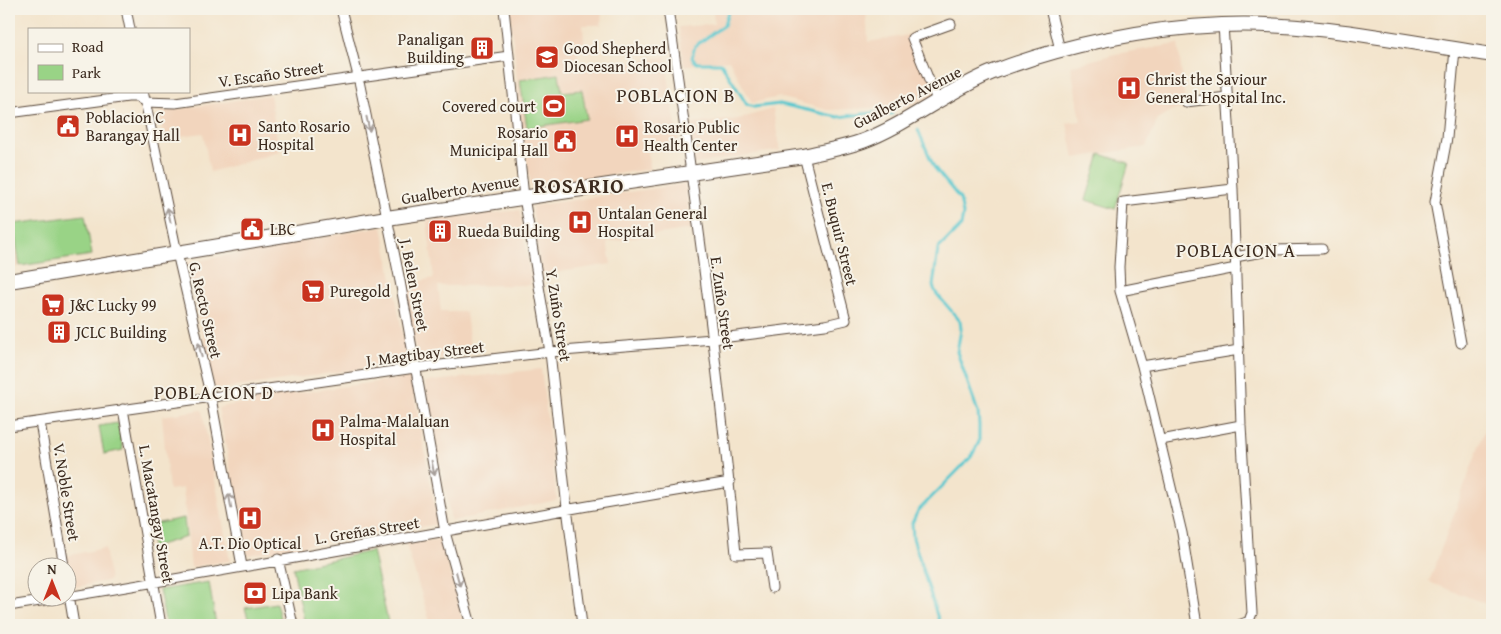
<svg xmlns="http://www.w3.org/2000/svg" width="1501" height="634" viewBox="0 0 1501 634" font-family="'Gentium Book Plus',serif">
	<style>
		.built { fill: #f2d5bd }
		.green { fill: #99d386; stroke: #6a7e52 }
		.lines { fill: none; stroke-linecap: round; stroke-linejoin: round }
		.stream { stroke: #5ac8cf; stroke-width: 3 }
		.street-casing { stroke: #574638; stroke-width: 11 }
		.primary-casing { stroke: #574638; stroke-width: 16 }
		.street { stroke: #fff; stroke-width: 9 }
		.primary { stroke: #fff; stroke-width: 14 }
		.oneway { stroke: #a79f9a }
		.labels { text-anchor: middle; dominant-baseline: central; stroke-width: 4; stroke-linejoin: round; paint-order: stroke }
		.poi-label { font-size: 16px; fill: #3b2a1e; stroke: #f7f3e8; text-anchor: start }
		.street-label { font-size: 16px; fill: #3b2a1e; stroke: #f7f3e8 }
		.quarter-label { font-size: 19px; letter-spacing: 1px; fill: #3b2a1e; stroke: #f7f3e8 }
		.district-label { font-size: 21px; font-weight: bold; letter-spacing: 1px; fill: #3b2a1e; stroke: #f7f3e8 }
	</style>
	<rect width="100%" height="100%" fill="#f7f3e8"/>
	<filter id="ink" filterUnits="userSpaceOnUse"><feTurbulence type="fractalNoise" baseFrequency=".02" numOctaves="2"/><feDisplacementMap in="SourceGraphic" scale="10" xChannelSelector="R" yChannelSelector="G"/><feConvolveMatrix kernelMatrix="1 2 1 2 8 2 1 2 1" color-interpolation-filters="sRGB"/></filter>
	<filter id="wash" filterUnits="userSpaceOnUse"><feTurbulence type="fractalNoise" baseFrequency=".0096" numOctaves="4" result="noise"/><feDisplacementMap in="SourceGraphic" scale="20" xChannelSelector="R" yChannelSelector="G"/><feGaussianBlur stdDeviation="1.12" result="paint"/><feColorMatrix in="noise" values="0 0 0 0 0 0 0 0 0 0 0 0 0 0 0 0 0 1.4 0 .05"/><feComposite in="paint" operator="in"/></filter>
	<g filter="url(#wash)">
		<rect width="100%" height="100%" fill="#f3e4cc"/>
		<path class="built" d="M 510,9 L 602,9 L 601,25 L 583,25 L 584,44 L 577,44 L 579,70 L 665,57 L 679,146 L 648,152 L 650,169 L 531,187 L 522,131 Z
			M 713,9 L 866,9 L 868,42 L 915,34 L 937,94 L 909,106 L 828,110 L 779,97 L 752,103 L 729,60 L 684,66 L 679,27 L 714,24 Z
			M 1178,44 L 1186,109 L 1173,110 L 1158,119 L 1146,147 L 1074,158 L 1067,123 L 1081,121 L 1071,66 L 1115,54 Z
			M 270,95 L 279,152 L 210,172 L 203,133 L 164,138 L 159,112 Z
			M 773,109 L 780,150 L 694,164 L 690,124 L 738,119 Z
			M 685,184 L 691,229 L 607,242 L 611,264 L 541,275 L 532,206 Z
			M 9,210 L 20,266 L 9,269 Z
			M 520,210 L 531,285 L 438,286 L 441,312 L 466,312 L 471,355 L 418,363 L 404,285 L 434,278 L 427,221 Z
			M 382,226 L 408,362 L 215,390 L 187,263 Z
			M 541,369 L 557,500 L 451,521 L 425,382 Z
			M 411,377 L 438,524 L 248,555 L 218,408 L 264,398 Z
			M 202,410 L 230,561 L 191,567 L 183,488 L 169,490 L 162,416 Z
			M 1492,411 L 1492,606 L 1429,582 Z
			M 441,539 L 464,625 L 431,625 L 406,544 Z
			M 105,548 L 110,580 L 71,588 L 66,556 Z"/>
		<path class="green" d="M 559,74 L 562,92 L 582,90 L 587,119 L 527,128 L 520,80 Z
			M 1100,154 L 1129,163 L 1115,209 L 1086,200 Z
			M 85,215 L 92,255 L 20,266 L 13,224 Z
			M 118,423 L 123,450 L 104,454 L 99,426 Z
			M 184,518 L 186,537 L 152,547 L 149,525 Z
			M 372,551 L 388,622 L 372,625 L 305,625 L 293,568 Z
			M 209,582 L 216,625 L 166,625 L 159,590 Z
			M 276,603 L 282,625 L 250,625 L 245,608 Z"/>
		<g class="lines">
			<path class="stream" d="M 729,9 L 724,25 L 695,46 L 692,58 L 697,63 L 721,63 L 747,105 L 754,107 L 780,104 L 838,117 L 872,113 L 892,114
				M 918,130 L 934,167 L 960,199 L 963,214 L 961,226 L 938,249 L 933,286 L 936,293 L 960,321 L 961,329 L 957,352 L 978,412 L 979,425 L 979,442 L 971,457 L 918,511 L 912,523 L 913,538 L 940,625"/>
		</g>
	</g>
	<g filter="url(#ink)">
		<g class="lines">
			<g class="street-casing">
				<path id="street" d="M 126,9 L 130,29
					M 341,9 L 358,76 L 400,281 L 445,532 L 471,625
					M 504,9 L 524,197 L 550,352 L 567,508 L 582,625
					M 668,9 C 694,190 719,371 736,554 L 767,553 L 772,588
					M 1050,9 L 1060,50
					M 1223,24 L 1233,189 L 1241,425 L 1252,613 L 1249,621 L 1239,625
					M 1455,49 L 1447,138 L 1435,202 L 1461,343
					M 143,91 L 177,253 L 211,398 L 242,566
					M 937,100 L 912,38 L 951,24
					M 1186,102 L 1227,97
					M 9,113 L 128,97 L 137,97 L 145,102 L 175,103 L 509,56
					M 1235,257 L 1274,250 L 1322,249
					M 1120,291 L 1236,268
					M 1142,366 L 1239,350
					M 123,409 L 161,625
					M 40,422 L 64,566
					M 9,426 L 415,368 L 550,352 L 713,339 L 825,325 L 846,320 L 804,156
					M 1161,440 L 1241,425
					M 278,559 L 293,625
					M 68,589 L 74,625
					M 9,606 C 250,569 489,521 730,482
					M 1197,625 L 1182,533 L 1142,366 L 1120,291 L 1119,267 L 1123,202 L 1233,189"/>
			</g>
			<g class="primary-casing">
				<path id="primary" d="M 9,281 L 387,218 L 804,156 C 824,151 844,148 863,141 C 908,124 948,90 993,72 C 1062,45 1148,28 1222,25 C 1308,21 1406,42 1492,55"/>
			</g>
			<use href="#street" class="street"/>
			<use href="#primary" class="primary"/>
		</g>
		<defs><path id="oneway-shaft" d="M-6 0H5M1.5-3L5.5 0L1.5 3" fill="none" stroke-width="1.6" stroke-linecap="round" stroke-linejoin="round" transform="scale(1.25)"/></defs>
		<g class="oneway">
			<use href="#oneway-shaft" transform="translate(368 124) rotate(78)"/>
			<use href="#oneway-shaft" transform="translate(169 215) rotate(-102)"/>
			<use href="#oneway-shaft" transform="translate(200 350) rotate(-103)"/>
			<use href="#oneway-shaft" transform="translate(433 468) rotate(79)"/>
			<use href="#oneway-shaft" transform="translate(230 501) rotate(-100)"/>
			<use href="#oneway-shaft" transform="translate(458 579) rotate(75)"/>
		</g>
	</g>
	<defs>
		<g id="building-square" transform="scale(1.25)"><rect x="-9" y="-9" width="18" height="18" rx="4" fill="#c8321e" stroke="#f7f3e8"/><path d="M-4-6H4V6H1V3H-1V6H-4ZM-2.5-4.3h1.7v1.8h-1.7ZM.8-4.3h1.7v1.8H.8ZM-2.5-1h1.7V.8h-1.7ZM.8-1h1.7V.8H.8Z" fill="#fff"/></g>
		<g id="school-square" transform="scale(1.25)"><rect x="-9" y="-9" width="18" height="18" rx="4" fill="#c8321e" stroke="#f7f3e8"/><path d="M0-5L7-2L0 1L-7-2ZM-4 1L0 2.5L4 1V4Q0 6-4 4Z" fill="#fff"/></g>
		<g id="hospital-square" transform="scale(1.25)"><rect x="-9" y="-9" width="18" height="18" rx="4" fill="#c8321e" stroke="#f7f3e8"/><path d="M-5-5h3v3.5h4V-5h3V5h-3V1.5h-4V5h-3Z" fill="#fff"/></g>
		<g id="stadium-square" transform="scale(1.25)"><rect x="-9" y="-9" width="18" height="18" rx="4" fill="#c8321e" stroke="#f7f3e8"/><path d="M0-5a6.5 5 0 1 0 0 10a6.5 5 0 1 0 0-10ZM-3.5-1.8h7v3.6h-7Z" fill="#fff"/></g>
		<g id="civic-square" transform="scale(1.25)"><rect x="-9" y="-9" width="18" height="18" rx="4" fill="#c8321e" stroke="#f7f3e8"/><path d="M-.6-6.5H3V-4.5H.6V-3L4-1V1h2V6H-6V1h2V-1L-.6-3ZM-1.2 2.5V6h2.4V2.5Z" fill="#fff"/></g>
		<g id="supermarket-square" transform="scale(1.25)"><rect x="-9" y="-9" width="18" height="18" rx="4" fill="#c8321e" stroke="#f7f3e8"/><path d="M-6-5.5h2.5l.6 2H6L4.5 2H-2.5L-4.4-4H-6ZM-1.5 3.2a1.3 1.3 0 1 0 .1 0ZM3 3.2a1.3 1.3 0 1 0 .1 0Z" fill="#fff"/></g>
		<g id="bank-square" transform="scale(1.25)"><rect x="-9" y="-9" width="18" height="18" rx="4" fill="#c8321e" stroke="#f7f3e8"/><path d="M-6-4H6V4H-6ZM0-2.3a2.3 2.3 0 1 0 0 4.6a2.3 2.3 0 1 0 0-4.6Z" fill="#fff"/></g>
	</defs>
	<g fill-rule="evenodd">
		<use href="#building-square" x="482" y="48"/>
		<use href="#school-square" x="547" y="57"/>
		<use href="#hospital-square" x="1129" y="88"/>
		<use href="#stadium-square" x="554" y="106"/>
		<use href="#civic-square" x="68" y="126"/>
		<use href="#hospital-square" x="240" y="135"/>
		<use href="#hospital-square" x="627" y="136"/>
		<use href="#civic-square" x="565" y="141"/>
		<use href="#hospital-square" x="580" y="222"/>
		<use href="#civic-square" x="252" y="229"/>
		<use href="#building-square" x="440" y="231"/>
		<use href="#supermarket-square" x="313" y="291"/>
		<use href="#supermarket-square" x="53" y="305"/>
		<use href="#building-square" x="59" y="332"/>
		<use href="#hospital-square" x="323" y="430"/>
		<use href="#hospital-square" x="250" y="518"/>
		<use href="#bank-square" x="255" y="593"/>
	</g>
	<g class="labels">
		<g class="poi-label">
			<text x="464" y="39" text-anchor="end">Panaligan<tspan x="464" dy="18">Building</tspan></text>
			<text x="564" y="48">Good Shepherd<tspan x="564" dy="18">Diocesan School</tspan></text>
			<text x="1146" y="79">Christ the Saviour<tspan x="1146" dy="18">General Hospital Inc.</tspan></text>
			<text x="536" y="106" text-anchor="end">Covered court</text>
			<text x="86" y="117">Poblacion C<tspan x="86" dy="18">Barangay Hall</tspan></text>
			<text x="258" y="126">Santo Rosario<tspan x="258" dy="18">Hospital</tspan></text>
			<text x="644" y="127">Rosario Public<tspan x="644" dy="18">Health Center</tspan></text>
			<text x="548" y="132" text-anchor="end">Rosario<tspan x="548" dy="18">Municipal Hall</tspan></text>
			<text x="598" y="213">Untalan General<tspan x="598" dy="18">Hospital</tspan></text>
			<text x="270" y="229">LBC</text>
			<text x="458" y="231">Rueda Building</text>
			<text x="330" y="291">Puregold</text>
			<text x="70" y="305">J&amp;C Lucky 99</text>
			<text x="76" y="332">JCLC Building</text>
			<text x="340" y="421">Palma-Malaluan<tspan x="340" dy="18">Hospital</tspan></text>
			<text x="250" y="543" text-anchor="middle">A.T. Dio Optical</text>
			<text x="272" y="593">Lipa Bank</text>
		</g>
		<g class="street-label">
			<text transform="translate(271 74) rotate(-8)">V. Escaño Street</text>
			<text transform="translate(907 97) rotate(-27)">Gualberto Avenue</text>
			<text transform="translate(460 189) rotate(-9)">Gualberto Avenue</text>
			<text transform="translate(840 234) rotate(76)">E. Buquir Street</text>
			<text transform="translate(415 285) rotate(79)">J. Belen Street</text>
			<text transform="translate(723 303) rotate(82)">E. Zuño Street</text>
			<text transform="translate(206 310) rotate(77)">G. Recto Street</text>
			<text transform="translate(559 315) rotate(81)">Y. Zuño Street</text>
			<text transform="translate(425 353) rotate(-7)">J. Magtibay Street</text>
			<text transform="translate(67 492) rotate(81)">V. Noble Street</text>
			<text transform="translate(157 514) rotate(80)">L. Macatangay Street</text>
			<text transform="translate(367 530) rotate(-9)">L. Greñas Street</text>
		</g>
		<g class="quarter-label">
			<text x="676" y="95">POBLACION B</text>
			<text x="1236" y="250">POBLACION A</text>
			<text x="214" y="392">POBLACION D</text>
		</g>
		<g class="district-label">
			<text x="579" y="185">ROSARIO</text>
		</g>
	</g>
	<rect width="1501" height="634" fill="none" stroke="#f7f3e8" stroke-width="30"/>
	<rect x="28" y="28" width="162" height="65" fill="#f7f3e8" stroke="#aca397"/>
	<rect x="38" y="44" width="25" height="8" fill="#ffffff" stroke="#aca397"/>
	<text x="72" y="52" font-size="15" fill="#3b2a1e">Road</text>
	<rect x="38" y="65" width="25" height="15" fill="#99d386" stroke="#aca397"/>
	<text x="72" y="78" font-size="15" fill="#3b2a1e">Park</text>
	<g transform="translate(52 582)"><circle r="24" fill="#f7f3e8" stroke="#aca397"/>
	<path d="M0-4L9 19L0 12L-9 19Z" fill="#c8321e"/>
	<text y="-8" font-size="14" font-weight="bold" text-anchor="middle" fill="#3b2a1e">N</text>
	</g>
</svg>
